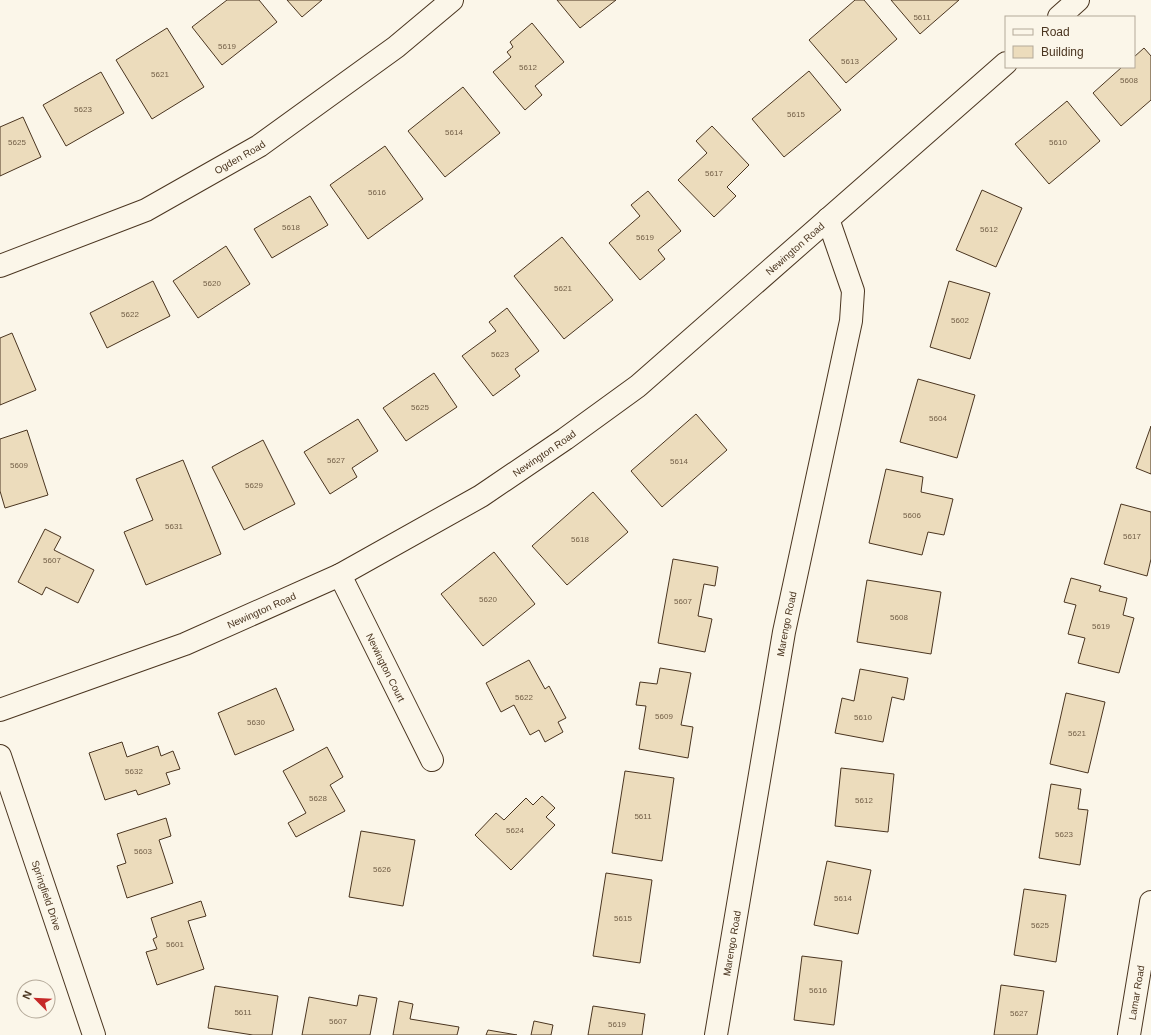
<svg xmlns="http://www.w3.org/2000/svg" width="1151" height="1035" viewBox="0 0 1151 1035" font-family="Helvetica,sans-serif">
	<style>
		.building { fill: #ecdcbc; stroke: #4a3520 }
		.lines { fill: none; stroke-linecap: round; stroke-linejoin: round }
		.minor-casing { stroke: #4a3520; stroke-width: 24 }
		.minor { stroke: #fbf6e9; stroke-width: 22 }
		.labels { text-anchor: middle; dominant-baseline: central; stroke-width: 3; stroke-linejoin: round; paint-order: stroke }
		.number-label { font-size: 8px; fill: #725f47 }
		.street-label { font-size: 10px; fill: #4a3520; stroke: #fbf6e9 }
	</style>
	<rect width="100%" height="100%" fill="#fbf6e9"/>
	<path class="building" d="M 227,0 L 259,0 L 277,22 L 222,65 L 192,27 Z
		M 287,0 L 322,0 L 302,17 Z
		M 557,0 L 616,0 L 580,28 Z
		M 855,0 L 864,0 L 897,39 L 846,83 L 809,40 Z
		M 891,0 L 959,0 L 920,34 Z
		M 532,23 L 564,62 L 535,86 L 542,95 L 525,110 L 493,72 L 511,57 L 507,52 L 513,47 L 510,42 Z
		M 167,28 L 204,87 L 152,119 L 116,60 Z
		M 1144,48 L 1151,56 L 1151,100 L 1121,126 L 1093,93 L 1122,67 L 1134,67 L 1134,57 Z
		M 809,71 L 841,110 L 784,157 L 752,119 Z
		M 101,72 L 124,113 L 66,146 L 43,105 Z
		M 463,87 L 500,133 L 445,177 L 408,131 Z
		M 1067,101 L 1100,141 L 1049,184 L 1015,144 Z
		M 23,117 L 41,157 L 0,176 L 0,127 Z
		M 712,126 L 749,165 L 727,187 L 736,196 L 714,217 L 678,180 L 707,153 L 696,141 Z
		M 385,146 L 423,199 L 368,239 L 330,185 Z
		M 982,190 L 1022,208 L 996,267 L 956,250 Z
		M 648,191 L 681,231 L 658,250 L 665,259 L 640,280 L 609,243 L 640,216 L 631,205 Z
		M 310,196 L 328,225 L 272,258 L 254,229 Z
		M 562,237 L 613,300 L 564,339 L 514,276 Z
		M 226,246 L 250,284 L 198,318 L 173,281 Z
		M 153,281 L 170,316 L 107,348 L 90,313 Z
		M 949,281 L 990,293 L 970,359 L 930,347 Z
		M 507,308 L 539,351 L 515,369 L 520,376 L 493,396 L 462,356 L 496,331 L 489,322 Z
		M 12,333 L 36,390 L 0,405 L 0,338 Z
		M 434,373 L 457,407 L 406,441 L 383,408 Z
		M 918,379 L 975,395 L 957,458 L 900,442 Z
		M 696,414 L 727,450 L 662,507 L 631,471 Z
		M 358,419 L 378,451 L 352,468 L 357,477 L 330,494 L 304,452 Z
		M 1151,426 L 1151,474 L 1136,468 Z
		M 27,430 L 48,495 L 5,508 L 0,491 L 0,439 Z
		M 263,440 L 295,504 L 244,530 L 212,467 Z
		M 183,460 L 221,554 L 146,585 L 124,532 L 153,520 L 136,479 Z
		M 886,469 L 923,477 L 921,492 L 953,499 L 944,535 L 928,532 L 922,555 L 869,543 Z
		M 593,492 L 628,532 L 567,585 L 532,546 Z
		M 1121,504 L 1151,512 L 1151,559 L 1147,576 L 1104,564 Z
		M 45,529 L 61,537 L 54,550 L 94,570 L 78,603 L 46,587 L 42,595 L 18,582 Z
		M 494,552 L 535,604 L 483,646 L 441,594 Z
		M 673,559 L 718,567 L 715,586 L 704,584 L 698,616 L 712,619 L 705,652 L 658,643 Z
		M 1071,578 L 1101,586 L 1099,591 L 1127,598 L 1123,615 L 1134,618 L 1119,673 L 1078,663 L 1085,638 L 1068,634 L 1076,605 L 1064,602 Z
		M 867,580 L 941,592 L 931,654 L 857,642 Z
		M 529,660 L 545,689 L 549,686 L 566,718 L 558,722 L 563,732 L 545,742 L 539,730 L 530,735 L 514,705 L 501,712 L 486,683 Z
		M 660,668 L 691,673 L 681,725 L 693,727 L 688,758 L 639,749 L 646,706 L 636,705 L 640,682 L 657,684 Z
		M 860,669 L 908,678 L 904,700 L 892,697 L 883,742 L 835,733 L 842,698 L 854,701 Z
		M 276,688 L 294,730 L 235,755 L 218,713 Z
		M 1066,693 L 1105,702 L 1088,773 L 1050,764 Z
		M 122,742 L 127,757 L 158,746 L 161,756 L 173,751 L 180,769 L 166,773 L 170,784 L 138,795 L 136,790 L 105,800 L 89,753 Z
		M 327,747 L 343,777 L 330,785 L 345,811 L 296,837 L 288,823 L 306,813 L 283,771 Z
		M 841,768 L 894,774 L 888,832 L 835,826 Z
		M 625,771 L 674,778 L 662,861 L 612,853 Z
		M 1051,784 L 1081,789 L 1078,809 L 1088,810 L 1080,865 L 1039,858 Z
		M 542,796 L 555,808 L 546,817 L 555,825 L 511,870 L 475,835 L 496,813 L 504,820 L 526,798 L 533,805 Z
		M 166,818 L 171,836 L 159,840 L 173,883 L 127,898 L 117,866 L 126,863 L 117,834 Z
		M 361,831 L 415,840 L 403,906 L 349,897 Z
		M 827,861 L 871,870 L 858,934 L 814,925 Z
		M 606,873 L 652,880 L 640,963 L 593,956 Z
		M 1024,889 L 1066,895 L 1056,962 L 1014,955 Z
		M 201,901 L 206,916 L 188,921 L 204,969 L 157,985 L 146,952 L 157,949 L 153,939 L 157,937 L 151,918 Z
		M 802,956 L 842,961 L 834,1025 L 794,1020 Z
		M 1001,985 L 1044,991 L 1037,1035 L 994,1035 Z
		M 215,986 L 278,996 L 272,1035 L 253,1035 L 208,1028 Z
		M 359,995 L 377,998 L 370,1035 L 302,1035 L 309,997 L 357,1006 Z
		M 399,1001 L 413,1004 L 410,1019 L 459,1027 L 457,1035 L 393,1035 Z
		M 593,1006 L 645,1014 L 642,1035 L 588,1035 Z
		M 534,1021 L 553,1025 L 551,1035 L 531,1035 Z
		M 488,1030 L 517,1035 L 486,1035 Z"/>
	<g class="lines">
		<g class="minor-casing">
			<g id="minor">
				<path d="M 1059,17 L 1078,0"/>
				<path id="s1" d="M 0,266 L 146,210 L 259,146 L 396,47 L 452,0"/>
				<path id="s2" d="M 340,575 L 432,760"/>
				<path id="s3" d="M 0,710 L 185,644 L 340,575 L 481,496 L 565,439 L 638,386 L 1006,63"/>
				<path id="s4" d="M 0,756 L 94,1035"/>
				<path id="s5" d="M 716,1035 L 784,632 L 851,321 L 853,291 L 828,219"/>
				<path id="s6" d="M 1129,1035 L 1151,902"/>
			</g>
		</g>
		<use href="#minor" class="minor"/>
	</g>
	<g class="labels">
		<g class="number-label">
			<text x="922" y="17">5611</text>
			<text x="227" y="46">5619</text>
			<text x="850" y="61">5613</text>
			<text x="528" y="67">5612</text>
			<text x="160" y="74">5621</text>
			<text x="1129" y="80">5608</text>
			<text x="83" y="109">5623</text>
			<text x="796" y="114">5615</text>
			<text x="454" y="132">5614</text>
			<text x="17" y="142">5625</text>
			<text x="1058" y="142">5610</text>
			<text x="714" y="173">5617</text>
			<text x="377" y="192">5616</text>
			<text x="291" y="227">5618</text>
			<text x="989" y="229">5612</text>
			<text x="645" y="237">5619</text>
			<text x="212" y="283">5620</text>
			<text x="563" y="288">5621</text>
			<text x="130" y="314">5622</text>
			<text x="960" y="320">5602</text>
			<text x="500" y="354">5623</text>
			<text x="420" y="407">5625</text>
			<text x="938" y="418">5604</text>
			<text x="336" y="460">5627</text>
			<text x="679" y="461">5614</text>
			<text x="19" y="465">5609</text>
			<text x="254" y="485">5629</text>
			<text x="912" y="515">5606</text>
			<text x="174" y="526">5631</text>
			<text x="1132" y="536">5617</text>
			<text x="580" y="539">5618</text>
			<text x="52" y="560">5607</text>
			<text x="488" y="599">5620</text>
			<text x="683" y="601">5607</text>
			<text x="899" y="617">5608</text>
			<text x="1101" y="626">5619</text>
			<text x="524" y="697">5622</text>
			<text x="664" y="716">5609</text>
			<text x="863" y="717">5610</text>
			<text x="256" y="722">5630</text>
			<text x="1077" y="733">5621</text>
			<text x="134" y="771">5632</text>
			<text x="318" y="798">5628</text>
			<text x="864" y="800">5612</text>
			<text x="643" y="816">5611</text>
			<text x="515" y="830">5624</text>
			<text x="1064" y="834">5623</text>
			<text x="143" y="851">5603</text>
			<text x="382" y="869">5626</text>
			<text x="843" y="898">5614</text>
			<text x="623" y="918">5615</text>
			<text x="1040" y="925">5625</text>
			<text x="175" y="944">5601</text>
			<text x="818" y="990">5616</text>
			<text x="243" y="1012">5611</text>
			<text x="1019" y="1013">5627</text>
			<text x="338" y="1021">5607</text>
			<text x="617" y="1024">5619</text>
		</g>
		<g class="street-label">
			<text stroke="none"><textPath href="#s1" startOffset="264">Ogden Road</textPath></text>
			<text stroke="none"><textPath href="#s3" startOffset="928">Newington Road</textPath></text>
			<text stroke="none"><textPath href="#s3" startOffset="604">Newington Road</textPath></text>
			<text stroke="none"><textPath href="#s3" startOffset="280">Newington Road</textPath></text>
			<text stroke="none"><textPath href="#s5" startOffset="417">Marengo Road</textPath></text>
			<text stroke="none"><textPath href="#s2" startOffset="103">Newington Court</textPath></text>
			<text stroke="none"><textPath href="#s4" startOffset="147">Springfield Drive</textPath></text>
			<text stroke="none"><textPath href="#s5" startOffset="93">Marengo Road</textPath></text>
			<text stroke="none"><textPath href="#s6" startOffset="43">Lamar Road</textPath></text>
		</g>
	</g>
	<rect x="1005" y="16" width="130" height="52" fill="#fbf6e9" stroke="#b4a999"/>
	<rect x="1013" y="29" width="20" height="6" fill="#fbf6e9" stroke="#b4a999"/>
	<text x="1041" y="36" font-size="12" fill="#4a3520">Road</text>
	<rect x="1013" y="46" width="20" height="12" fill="#ecdcbc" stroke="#b4a999"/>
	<text x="1041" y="56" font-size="12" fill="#4a3520">Building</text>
	<g transform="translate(36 999) rotate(294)"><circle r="19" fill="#fbf6e9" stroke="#b4a999"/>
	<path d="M0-3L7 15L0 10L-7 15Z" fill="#c62828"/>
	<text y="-6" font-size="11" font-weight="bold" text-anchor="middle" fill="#4a3520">N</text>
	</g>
</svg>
